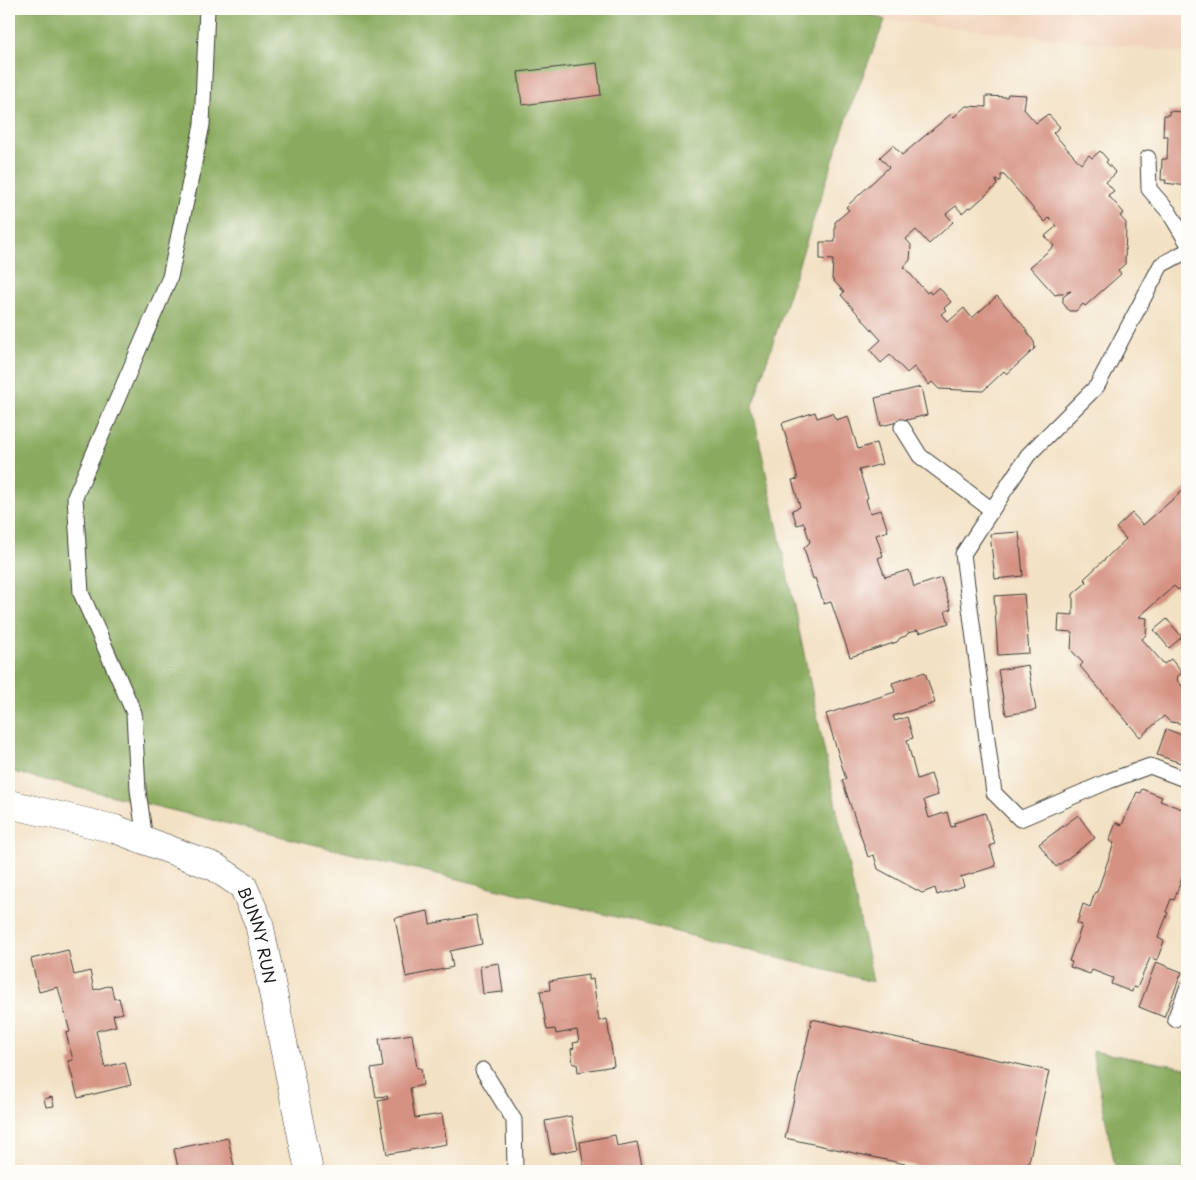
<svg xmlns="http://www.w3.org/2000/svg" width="1196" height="1180" viewBox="0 0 1196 1180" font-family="'Playpen Sans',sans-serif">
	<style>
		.built { fill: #f2d4be }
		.forest { fill: #8aab5f; stroke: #53643e }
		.building { fill: #d59282 }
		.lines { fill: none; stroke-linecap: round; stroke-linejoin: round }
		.service-casing { stroke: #3c3a35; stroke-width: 17 }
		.minor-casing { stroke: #3c3a35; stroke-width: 29 }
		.service { stroke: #fff; stroke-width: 15 }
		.minor { stroke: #fff; stroke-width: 28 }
		.labels { text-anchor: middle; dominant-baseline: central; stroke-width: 4; stroke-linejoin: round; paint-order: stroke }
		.street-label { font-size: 16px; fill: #1c1c1c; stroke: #fdfcf7 }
	</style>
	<rect width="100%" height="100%" fill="#fdfcf7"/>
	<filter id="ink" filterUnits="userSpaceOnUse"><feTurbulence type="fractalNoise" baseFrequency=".02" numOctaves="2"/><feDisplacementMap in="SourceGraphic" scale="10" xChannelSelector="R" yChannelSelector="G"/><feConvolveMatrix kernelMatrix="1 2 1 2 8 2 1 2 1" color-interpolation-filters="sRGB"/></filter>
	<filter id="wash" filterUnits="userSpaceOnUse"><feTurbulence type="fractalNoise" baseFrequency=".0096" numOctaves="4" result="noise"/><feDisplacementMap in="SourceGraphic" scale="20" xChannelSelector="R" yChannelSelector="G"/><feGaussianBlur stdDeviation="1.12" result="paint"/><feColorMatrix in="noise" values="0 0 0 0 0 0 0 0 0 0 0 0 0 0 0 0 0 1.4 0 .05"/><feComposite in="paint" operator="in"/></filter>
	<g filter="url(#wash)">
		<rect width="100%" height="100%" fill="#f3e1c4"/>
		<path class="built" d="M 859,9 L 1187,9 L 1187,53 L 885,20 Z"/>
		<path class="forest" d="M 9,9 L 858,9 L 885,20 L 851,106 L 752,406 L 873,982 L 649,925 L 9,771 Z
			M 1092,1051 L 1187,1068 L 1187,1171 L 1116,1171 Z"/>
		<g id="blocks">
			<path class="building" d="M 597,63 L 601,95 L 522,105 L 518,72 Z
				M 1008,94 L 1026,95 L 1024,109 L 1036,123 L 1048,114 L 1060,127 L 1053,133 L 1081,164 L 1089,155 L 1092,158 L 1100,151 L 1108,160 L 1106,162 L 1116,173 L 1106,182 L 1114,191 L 1108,195 L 1124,213 L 1120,216 L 1126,223 L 1125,264 L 1118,270 L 1121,274 L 1085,306 L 1083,304 L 1076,311 L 1069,311 L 1063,303 L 1063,297 L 1071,291 L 1055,295 L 1030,267 L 1054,246 L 1045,236 L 1057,226 L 1049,218 L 1045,222 L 1004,175 L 1001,175 L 1001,181 L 996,180 L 997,185 L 971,208 L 969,207 L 962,213 L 956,206 L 946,214 L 953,222 L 929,244 L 916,230 L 906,239 L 911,245 L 910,260 L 904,267 L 927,293 L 929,291 L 931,294 L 939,287 L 951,302 L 944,308 L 946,310 L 941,314 L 948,322 L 964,308 L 972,318 L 997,296 L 1022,324 L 1034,342 L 1035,348 L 1030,353 L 1007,374 L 1004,371 L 983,391 L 939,389 L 932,382 L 929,385 L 914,367 L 907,373 L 890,355 L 881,363 L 870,350 L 881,340 L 841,295 L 844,292 L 832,279 L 833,260 L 820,259 L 820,242 L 835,242 L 835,222 L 849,210 L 846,207 L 889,167 L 880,157 L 893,145 L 902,155 L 951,114 L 954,117 L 966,106 L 986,107 L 986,96 L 1007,97 Z
				M 1169,111 L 1185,112 L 1185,111 L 1187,111 L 1187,186 L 1165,183 L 1166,180 L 1161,180 L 1162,159 L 1167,159 L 1168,136 L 1163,136 L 1164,115 L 1169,115 Z
				M 921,387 L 927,415 L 881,426 L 875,398 Z
				M 815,412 L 817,418 L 832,413 L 836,420 L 848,416 L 858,449 L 876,443 L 882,464 L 859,470 L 868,498 L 866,499 L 870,513 L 881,510 L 888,531 L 876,535 L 883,556 L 878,558 L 885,577 L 909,570 L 914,587 L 941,578 L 951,609 L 945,611 L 949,623 L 919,633 L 918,630 L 908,633 L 906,636 L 900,638 L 897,642 L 850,657 L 831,602 L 824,604 L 815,578 L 813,579 L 804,548 L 810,542 L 804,523 L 797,525 L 792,510 L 800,507 L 792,480 L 798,479 L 782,423 Z
				M 1187,487 L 1187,583 L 1178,590 L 1174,586 L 1139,617 L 1147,618 L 1146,635 L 1142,639 L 1164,664 L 1171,659 L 1182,673 L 1177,677 L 1178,679 L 1177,680 L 1186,691 L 1187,690 L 1187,724 L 1170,722 L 1164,716 L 1140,737 L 1080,666 L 1083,663 L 1071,650 L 1072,632 L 1058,631 L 1059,614 L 1073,615 L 1073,594 L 1087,582 L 1084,579 L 1126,539 L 1116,528 L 1132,513 L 1143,525 Z
				M 1019,532 L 1023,576 L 995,579 L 990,534 Z
				M 1024,594 L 1029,653 L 998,655 L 994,596 Z
				M 1167,619 L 1182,637 L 1169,648 L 1154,630 Z
				M 1028,665 L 1036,710 L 1006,715 L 998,670 Z
				M 925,672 L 935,703 L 893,716 L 895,721 L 907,717 L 913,738 L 907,740 L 917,779 L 931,774 L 938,795 L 924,800 L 929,818 L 947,812 L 951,827 L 955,826 L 954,823 L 985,813 L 995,844 L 990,846 L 996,866 L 961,877 L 964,886 L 937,895 L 935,888 L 922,893 L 878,869 L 874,855 L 868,857 L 842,780 L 846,779 L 826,714 L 895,692 L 892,683 Z
				M 1166,729 L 1187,737 L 1187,765 L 1157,755 Z
				M 1142,789 L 1162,797 L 1160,801 L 1182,809 L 1183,805 L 1187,807 L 1187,877 L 1183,875 L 1174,900 L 1171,899 L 1166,912 L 1168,913 L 1158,938 L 1164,941 L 1157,960 L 1150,958 L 1137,988 L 1133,987 L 1132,992 L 1111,984 L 1113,978 L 1092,970 L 1090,974 L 1070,967 L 1072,962 L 1069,961 L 1082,925 L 1077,923 L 1083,904 L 1090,907 L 1095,892 L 1097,892 L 1114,843 L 1109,841 L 1116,823 L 1122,825 L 1137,792 L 1140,793 Z
				M 1078,815 L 1095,838 L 1056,867 L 1039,844 Z
				M 428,911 L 430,924 L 476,915 L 482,944 L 450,951 L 453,967 L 406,977 L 395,918 Z
				M 68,950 L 74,975 L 90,971 L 94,990 L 111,985 L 114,999 L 119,998 L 123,1013 L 113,1015 L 116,1026 L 96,1031 L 105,1067 L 125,1062 L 131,1085 L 78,1098 L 68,1061 L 73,1060 L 66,1033 L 70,1032 L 58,987 L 39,992 L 31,959 Z
				M 1156,962 L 1182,972 L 1164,1017 L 1139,1007 Z
				M 499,963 L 503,992 L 483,994 L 480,966 Z
				M 588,975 L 588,980 L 593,979 L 599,1021 L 607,1019 L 614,1066 L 578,1072 L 577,1064 L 573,1064 L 571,1049 L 574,1048 L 573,1043 L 579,1042 L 577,1030 L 556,1034 L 555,1029 L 547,1030 L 540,991 L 550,990 L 549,981 Z
				M 812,1019 L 1049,1071 L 1027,1171 L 937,1171 L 785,1138 Z
				M 412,1034 L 417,1068 L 421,1068 L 423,1085 L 410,1088 L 415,1118 L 442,1114 L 447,1144 L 387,1154 L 378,1101 L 388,1099 L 387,1096 L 376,1097 L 371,1069 L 383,1067 L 379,1039 Z
				M 52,1097 L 54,1106 L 46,1107 L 44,1099 Z
				M 571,1116 L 578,1149 L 551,1154 L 545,1121 Z
				M 615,1135 L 617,1146 L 637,1142 L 643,1171 L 583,1171 L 584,1168 L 580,1142 Z
				M 228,1138 L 235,1171 L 168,1171 L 178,1168 L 174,1149 Z"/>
		</g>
	</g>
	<g filter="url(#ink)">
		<use href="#blocks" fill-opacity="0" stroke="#3c3a35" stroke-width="1"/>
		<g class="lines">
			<g class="service-casing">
				<path id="service" d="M 1148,158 L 1149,189 L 1169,212 L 1187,242
					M 1187,251 L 1161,265 L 1097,386 L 1028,455 L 963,554 L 994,793 L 1020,819 L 1109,781 L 1150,766 L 1187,780
					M 902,427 L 920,456 L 992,510
					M 145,840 L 138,790 L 134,713 L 81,593 L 75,497 L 170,277 L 202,125 L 207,9
					M 1175,1019 L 1187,989
					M 483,1070 L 514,1120 L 515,1171"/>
			</g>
			<g class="minor-casing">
				<g id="minor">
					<path id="s1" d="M 9,804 L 115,829 L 215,867 L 243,886 L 259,923 L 309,1171"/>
				</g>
			</g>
			<use href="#service" class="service"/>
			<use href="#minor" class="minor"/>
		</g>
	</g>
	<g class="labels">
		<g class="street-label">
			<text stroke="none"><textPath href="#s1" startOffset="301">BUNNY RUN</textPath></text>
		</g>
	</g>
	<rect width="1196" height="1180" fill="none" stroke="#fdfcf7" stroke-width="30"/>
</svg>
